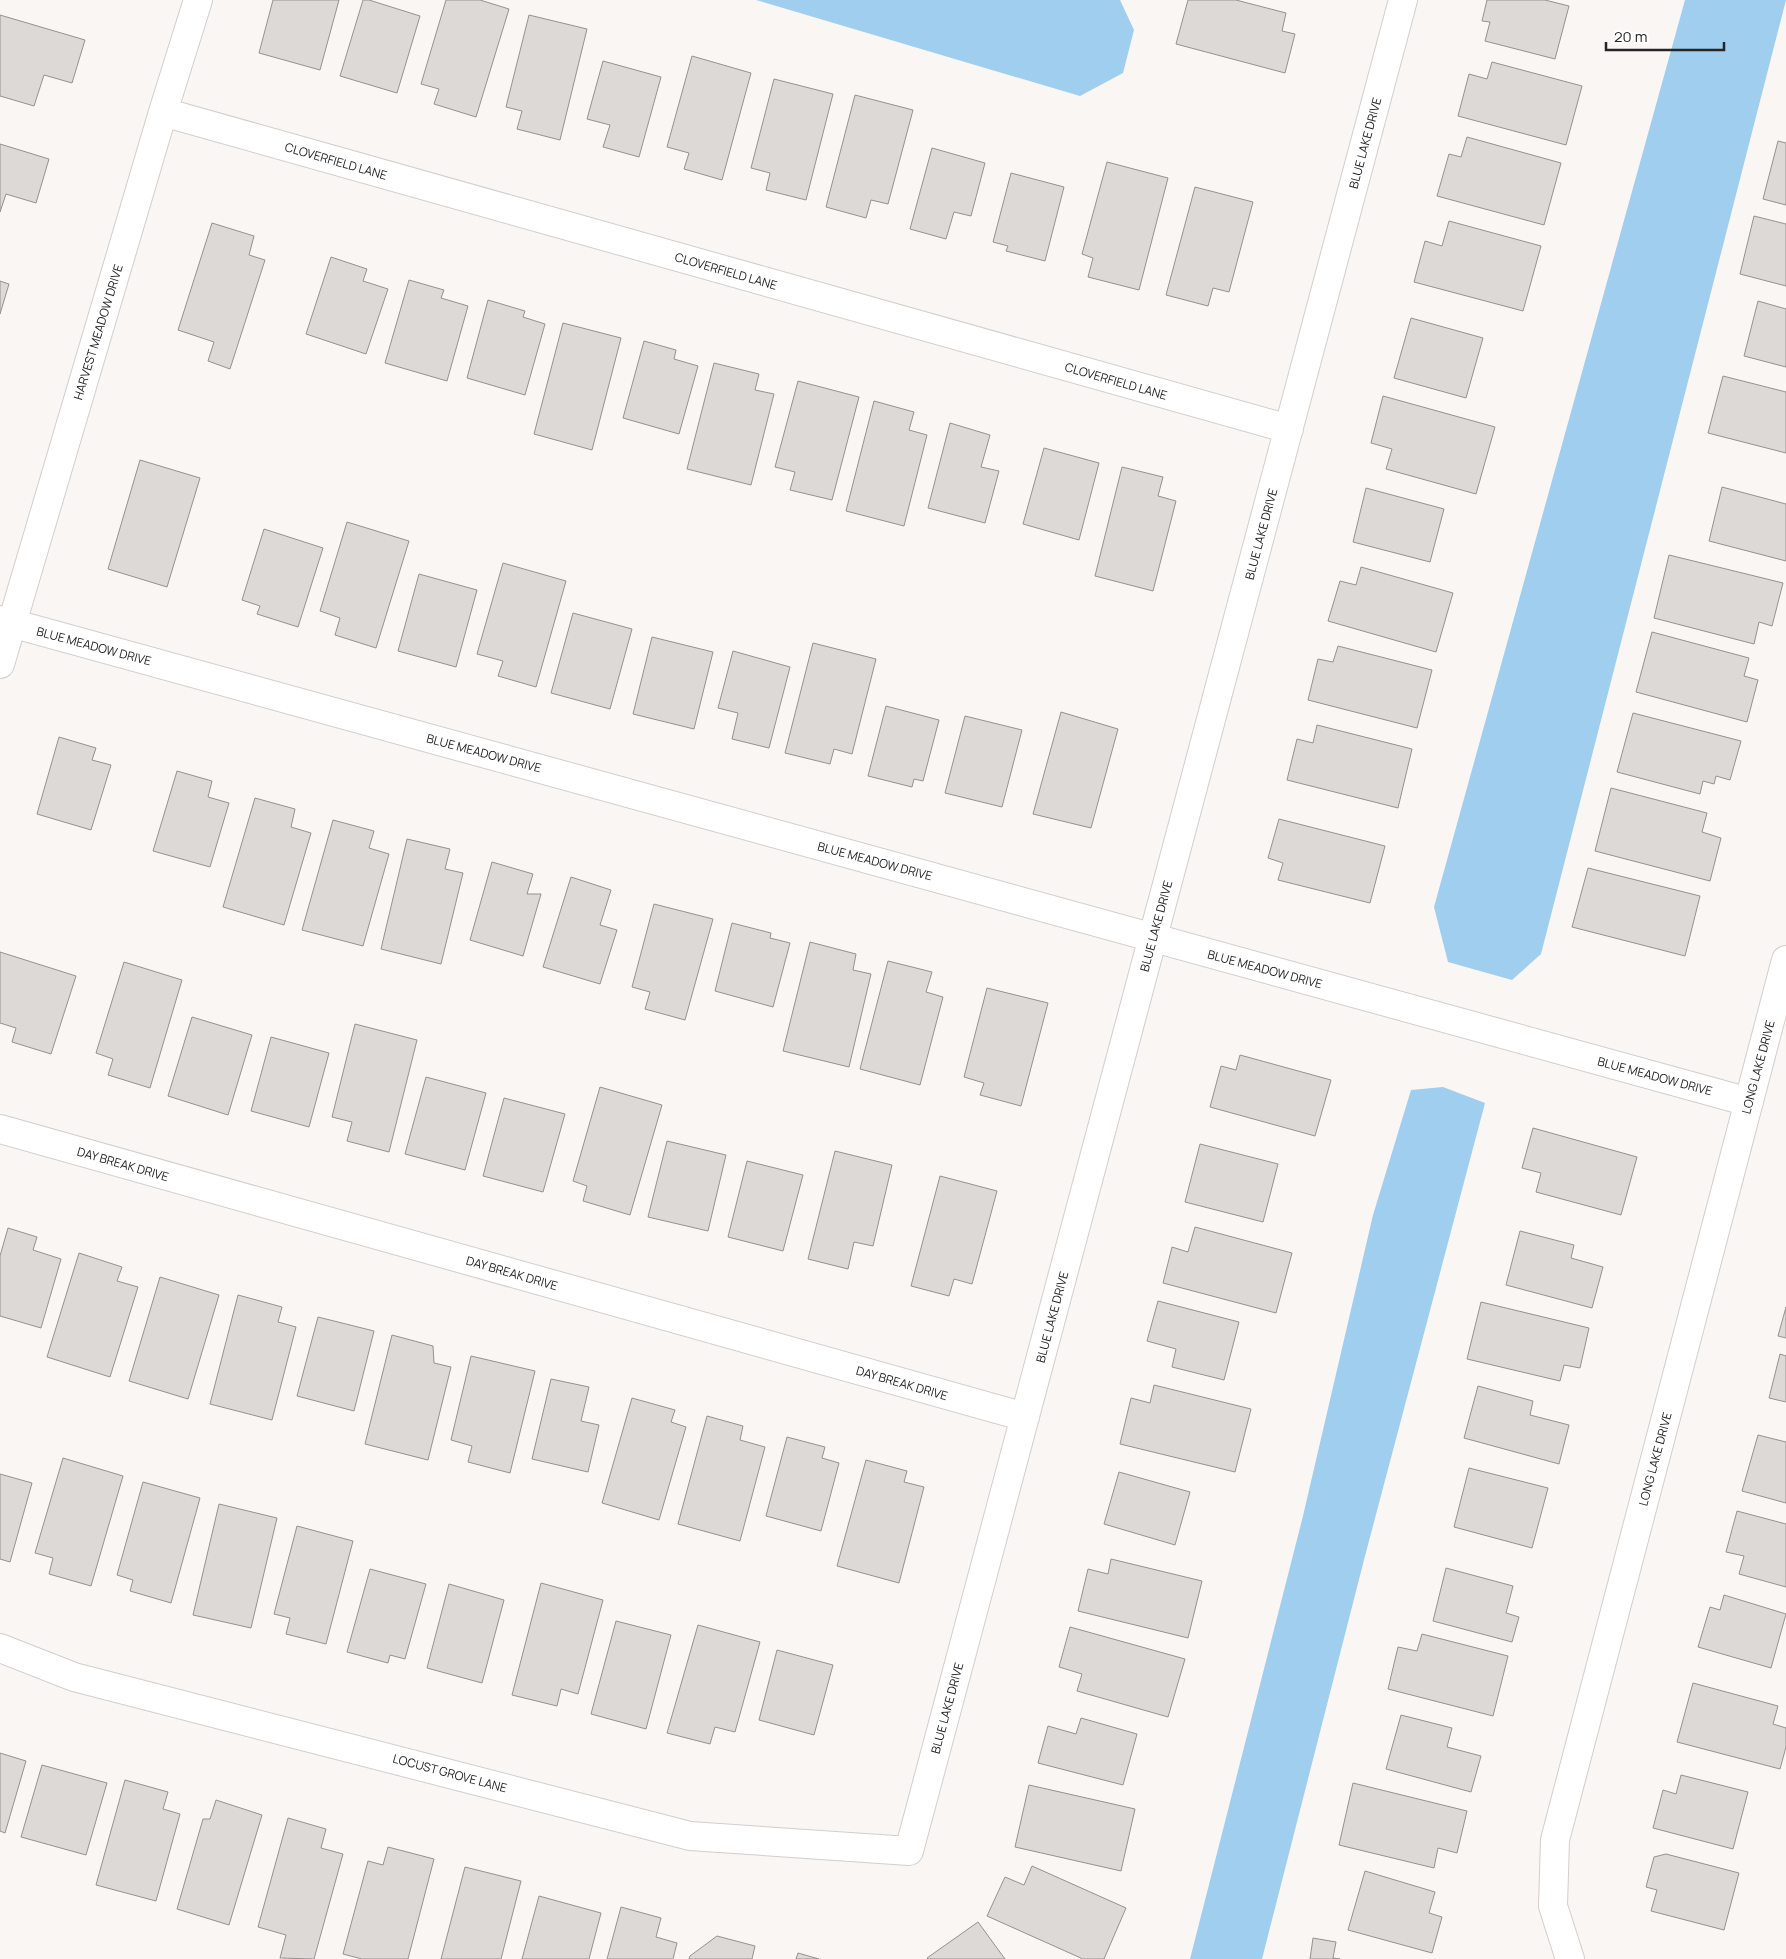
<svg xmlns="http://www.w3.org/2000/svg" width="1786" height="1959" viewBox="0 0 1786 1959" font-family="Manrope,sans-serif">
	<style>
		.water { fill: #9fceef }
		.building { fill: #ddd9d7; stroke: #94918f }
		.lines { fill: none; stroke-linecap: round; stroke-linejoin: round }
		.street-casing { stroke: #d2cecc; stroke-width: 30 }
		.street { stroke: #fff; stroke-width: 28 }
		.labels { text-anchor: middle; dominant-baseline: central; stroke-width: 5; stroke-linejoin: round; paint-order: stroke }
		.street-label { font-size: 12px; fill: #262424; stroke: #fff }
	</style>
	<rect width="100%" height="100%" fill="#faf6f4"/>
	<path class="water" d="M 756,0 L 1120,0 L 1134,30 L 1123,73 L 1080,96 Z
		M 1685,0 L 1786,0 L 1541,954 L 1512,980 L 1448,962 L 1434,907 Z
		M 1443,1087 L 1485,1103 L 1365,1556 L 1262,1959 L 1190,1959 L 1303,1516 L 1373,1215 L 1411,1090 Z"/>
	<path class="building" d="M 273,0 L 339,0 L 320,70 L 259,53 Z
		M 363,0 L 369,0 L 420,16 L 397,93 L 340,76 Z
		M 446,0 L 480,0 L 509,9 L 476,117 L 434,104 L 439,89 L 421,84 Z
		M 1188,0 L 1236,0 L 1286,13 L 1282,31 L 1295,34 L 1285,73 L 1176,44 Z
		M 1487,0 L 1545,0 L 1569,6 L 1555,59 L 1485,41 L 1490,22 L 1482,21 Z
		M 0,15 L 85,40 L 72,83 L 44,75 L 34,106 L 0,96 Z
		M 529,15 L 587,29 L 560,140 L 517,129 L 522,111 L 506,107 Z
		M 692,56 L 751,73 L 722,180 L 684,169 L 689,153 L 667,147 Z
		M 603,61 L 661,77 L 639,157 L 603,147 L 610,125 L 587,119 Z
		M 1492,62 L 1582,86 L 1566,145 L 1458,116 L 1469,74 L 1487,79 Z
		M 774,79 L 833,94 L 806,200 L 766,190 L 770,173 L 751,168 Z
		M 855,95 L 913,110 L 888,204 L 871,200 L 866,218 L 826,207 Z
		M 1467,137 L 1561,163 L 1544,225 L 1437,196 L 1449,154 L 1461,157 Z
		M 1778,141 L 1786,143 L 1786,205 L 1763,199 Z
		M 0,144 L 49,159 L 36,203 L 6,194 L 0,212 Z
		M 932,148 L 985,163 L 971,216 L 954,212 L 946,239 L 910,229 Z
		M 1107,162 L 1168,178 L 1139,290 L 1088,277 L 1093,258 L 1082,254 Z
		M 1011,173 L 1064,187 L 1045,261 L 1006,251 L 1008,246 L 993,242 Z
		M 1195,187 L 1253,202 L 1229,292 L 1213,288 L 1208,306 L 1166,295 Z
		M 1754,216 L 1786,224 L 1786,286 L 1740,274 Z
		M 1449,221 L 1541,246 L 1523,311 L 1414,282 L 1425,241 L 1442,246 Z
		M 212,223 L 254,236 L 249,255 L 265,260 L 230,369 L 208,361 L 214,342 L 178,330 Z
		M 331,257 L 367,269 L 363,281 L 388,289 L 366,354 L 306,334 Z
		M 409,280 L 444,290 L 441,298 L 468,306 L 447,381 L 385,363 Z
		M 0,281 L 9,284 L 0,314 Z
		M 488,300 L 525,311 L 523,317 L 545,324 L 525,395 L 467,378 Z
		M 1758,301 L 1786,309 L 1786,367 L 1744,356 Z
		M 1411,318 L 1483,338 L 1466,398 L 1394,378 Z
		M 563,323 L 621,338 L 592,450 L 534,434 Z
		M 644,341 L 676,350 L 674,359 L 698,366 L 679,434 L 623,418 Z
		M 714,363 L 759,374 L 755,390 L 774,394 L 751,485 L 687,469 Z
		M 1723,376 L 1786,392 L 1786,453 L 1708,433 Z
		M 798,381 L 859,397 L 832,500 L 790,490 L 795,472 L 775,467 Z
		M 1383,396 L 1495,427 L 1476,494 L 1386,469 L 1392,449 L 1371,443 Z
		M 874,401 L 914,412 L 909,430 L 927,435 L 904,526 L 846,511 Z
		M 950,423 L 990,435 L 981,467 L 999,471 L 985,523 L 928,508 Z
		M 1044,448 L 1099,463 L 1079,540 L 1023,524 Z
		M 140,460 L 200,478 L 167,587 L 108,569 Z
		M 1122,467 L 1163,477 L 1158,496 L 1176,501 L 1153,591 L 1095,576 Z
		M 1722,487 L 1786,504 L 1786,561 L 1709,541 Z
		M 1366,488 L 1444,509 L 1430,562 L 1353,542 Z
		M 347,522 L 409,541 L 376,648 L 335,635 L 340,618 L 320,611 Z
		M 264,529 L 323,548 L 298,627 L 257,614 L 260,606 L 242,600 Z
		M 1669,555 L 1783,583 L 1772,626 L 1759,622 L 1754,644 L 1654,618 Z
		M 503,563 L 566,581 L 536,687 L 498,676 L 503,661 L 477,654 Z
		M 1361,567 L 1453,593 L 1436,652 L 1328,621 L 1340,581 L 1356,585 Z
		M 419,574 L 477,590 L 456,667 L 398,651 Z
		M 573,613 L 632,629 L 610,709 L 551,693 Z
		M 1652,632 L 1749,658 L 1744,676 L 1758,680 L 1747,722 L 1636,692 Z
		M 652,637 L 713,652 L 694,729 L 633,714 Z
		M 813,643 L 876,659 L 852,754 L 834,749 L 830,764 L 785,753 Z
		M 1338,646 L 1432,670 L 1417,728 L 1308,700 L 1318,659 L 1333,662 Z
		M 733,651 L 790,667 L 769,748 L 732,739 L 738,713 L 718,708 Z
		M 886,706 L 939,720 L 923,781 L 914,779 L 912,787 L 868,776 Z
		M 1061,712 L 1118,729 L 1091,828 L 1033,814 Z
		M 1633,713 L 1741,741 L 1730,780 L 1716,776 L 1714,784 L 1703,781 L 1700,794 L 1617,772 Z
		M 965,716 L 1022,730 L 1002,807 L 945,793 Z
		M 1317,725 L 1412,749 L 1398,808 L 1287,780 L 1297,739 L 1313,743 Z
		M 59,737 L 96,748 L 92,760 L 111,765 L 91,830 L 37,814 Z
		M 177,771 L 212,781 L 208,797 L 229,803 L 210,867 L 153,851 Z
		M 1611,788 L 1707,813 L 1702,832 L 1721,838 L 1710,881 L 1595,851 Z
		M 255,798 L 295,809 L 291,827 L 311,833 L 284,925 L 223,907 Z
		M 1279,819 L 1385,846 L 1370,903 L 1278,880 L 1283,863 L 1268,858 Z
		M 333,820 L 374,831 L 369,848 L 389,854 L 363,946 L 302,930 Z
		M 407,839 L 450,849 L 445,869 L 463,873 L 441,964 L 381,949 Z
		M 492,862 L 533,874 L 527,894 L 541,894 L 523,956 L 470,940 Z
		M 1588,868 L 1700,896 L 1685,956 L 1572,927 Z
		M 571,877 L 611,890 L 600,925 L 617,930 L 600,984 L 543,967 Z
		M 654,904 L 713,919 L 685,1020 L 645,1009 L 650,992 L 632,987 Z
		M 732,923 L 771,933 L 770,938 L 790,943 L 773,1007 L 715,991 Z
		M 810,942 L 856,954 L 853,970 L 871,974 L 849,1067 L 783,1051 Z
		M 0,952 L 76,976 L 51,1054 L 12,1042 L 16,1028 L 0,1023 Z
		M 888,961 L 932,972 L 926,992 L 943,997 L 920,1085 L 860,1069 Z
		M 124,962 L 182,980 L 150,1088 L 108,1075 L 113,1059 L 96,1053 Z
		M 987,988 L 1048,1003 L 1021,1106 L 980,1095 L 984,1083 L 964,1077 Z
		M 192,1017 L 252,1035 L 228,1115 L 168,1096 Z
		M 355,1024 L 417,1040 L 389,1152 L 347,1141 L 352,1122 L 332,1117 Z
		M 271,1037 L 329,1053 L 309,1127 L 251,1111 Z
		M 1240,1055 L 1331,1080 L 1315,1136 L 1210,1107 L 1221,1066 L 1236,1070 Z
		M 426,1077 L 486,1093 L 465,1170 L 405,1154 Z
		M 600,1087 L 662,1105 L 630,1215 L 583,1201 L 587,1186 L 573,1181 Z
		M 504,1098 L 565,1114 L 543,1192 L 483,1176 Z
		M 1533,1128 L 1637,1157 L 1621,1215 L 1536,1192 L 1541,1173 L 1522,1168 Z
		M 667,1141 L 726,1155 L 708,1231 L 648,1217 Z
		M 1200,1144 L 1278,1164 L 1263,1222 L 1185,1202 Z
		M 835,1151 L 892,1165 L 873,1246 L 854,1242 L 848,1269 L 808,1259 Z
		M 747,1161 L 803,1175 L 783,1251 L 728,1237 Z
		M 940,1176 L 997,1191 L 972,1284 L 954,1279 L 949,1296 L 911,1286 Z
		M 1195,1227 L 1292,1253 L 1276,1313 L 1163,1283 L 1172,1247 L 1188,1252 Z
		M 8,1228 L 37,1237 L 33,1250 L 61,1259 L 41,1328 L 0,1316 L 0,1256 Z
		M 1520,1231 L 1574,1245 L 1571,1258 L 1603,1267 L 1592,1308 L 1506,1285 Z
		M 79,1253 L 122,1267 L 117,1281 L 138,1287 L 110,1377 L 47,1357 Z
		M 160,1277 L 219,1295 L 188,1399 L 129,1381 Z
		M 238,1295 L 282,1307 L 278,1322 L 296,1327 L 272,1420 L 210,1404 Z
		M 1158,1301 L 1239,1322 L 1224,1380 L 1172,1367 L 1176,1349 L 1147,1341 Z
		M 1481,1302 L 1589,1328 L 1580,1368 L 1564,1365 L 1560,1381 L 1467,1359 Z
		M 1786,1307 L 1786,1338 L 1778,1336 Z
		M 318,1317 L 374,1331 L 354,1411 L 297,1396 Z
		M 392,1335 L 433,1346 L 434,1363 L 451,1367 L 428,1460 L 365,1444 Z
		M 1780,1354 L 1786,1356 L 1786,1402 L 1769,1398 Z
		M 471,1356 L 535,1371 L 510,1473 L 468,1462 L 472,1446 L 451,1440 Z
		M 551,1379 L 589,1387 L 581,1421 L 599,1425 L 588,1472 L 532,1459 Z
		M 1154,1385 L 1251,1409 L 1235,1472 L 1120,1444 L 1131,1398 L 1150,1403 Z
		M 1478,1386 L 1533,1401 L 1530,1415 L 1569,1425 L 1559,1464 L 1464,1438 Z
		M 632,1398 L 675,1410 L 671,1422 L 686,1427 L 659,1520 L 602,1503 Z
		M 707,1416 L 743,1426 L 740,1440 L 765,1447 L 740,1541 L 678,1524 Z
		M 1758,1435 L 1786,1442 L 1786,1503 L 1742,1491 Z
		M 787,1437 L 825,1447 L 822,1458 L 839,1463 L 821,1531 L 766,1516 Z
		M 63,1458 L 123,1476 L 91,1586 L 49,1574 L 53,1558 L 35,1553 Z
		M 866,1460 L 907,1471 L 904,1482 L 924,1487 L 899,1583 L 837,1566 Z
		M 1469,1468 L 1548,1488 L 1532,1548 L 1454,1527 Z
		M 1119,1472 L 1190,1492 L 1175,1545 L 1104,1524 Z
		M 0,1474 L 32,1483 L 10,1562 L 0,1559 Z
		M 143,1482 L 200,1498 L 171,1603 L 130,1591 L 133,1580 L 117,1575 Z
		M 219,1504 L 277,1518 L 251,1628 L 193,1615 Z
		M 1737,1511 L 1786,1524 L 1786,1587 L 1739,1574 L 1744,1556 L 1726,1552 Z
		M 297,1526 L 353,1541 L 326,1644 L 286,1634 L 290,1618 L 274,1614 Z
		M 1111,1559 L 1202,1581 L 1188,1638 L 1078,1611 L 1088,1569 L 1108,1574 Z
		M 1446,1568 L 1513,1586 L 1506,1613 L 1519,1617 L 1512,1642 L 1433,1621 Z
		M 370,1569 L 426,1584 L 405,1659 L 390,1655 L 388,1663 L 347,1652 Z
		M 541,1583 L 603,1600 L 578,1694 L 561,1689 L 557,1706 L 512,1695 Z
		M 449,1584 L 504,1600 L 482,1683 L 427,1668 Z
		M 1724,1595 L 1786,1614 L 1771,1668 L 1698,1647 L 1710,1607 L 1720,1610 Z
		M 616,1621 L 671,1635 L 646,1729 L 591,1714 Z
		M 698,1625 L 760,1642 L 735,1732 L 715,1727 L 710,1744 L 667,1733 Z
		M 1070,1627 L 1185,1659 L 1168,1717 L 1077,1691 L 1082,1674 L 1059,1667 Z
		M 1422,1634 L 1508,1656 L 1493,1716 L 1388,1689 L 1398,1647 L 1417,1651 Z
		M 777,1650 L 833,1665 L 814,1735 L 759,1720 Z
		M 1693,1683 L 1778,1706 L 1773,1724 L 1786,1728 L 1786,1747 L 1780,1769 L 1677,1742 Z
		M 1401,1715 L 1452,1728 L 1447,1747 L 1481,1756 L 1471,1792 L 1386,1769 Z
		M 1081,1718 L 1137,1734 L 1123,1785 L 1038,1763 L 1048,1726 L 1076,1734 Z
		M 0,1753 L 26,1761 L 5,1833 L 0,1831 Z
		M 42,1765 L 107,1783 L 86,1855 L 21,1837 Z
		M 1681,1775 L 1748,1792 L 1733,1849 L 1653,1828 L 1663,1790 L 1676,1794 Z
		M 125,1780 L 168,1792 L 163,1809 L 180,1814 L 156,1901 L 96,1885 Z
		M 1353,1783 L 1467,1811 L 1457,1853 L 1438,1848 L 1434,1868 L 1339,1845 Z
		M 1029,1785 L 1135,1809 L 1121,1871 L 1015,1847 Z
		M 216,1800 L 262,1815 L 229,1925 L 177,1909 L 203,1819 L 210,1819 Z
		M 288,1818 L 326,1829 L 321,1848 L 343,1854 L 314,1959 L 280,1958 L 286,1935 L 258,1927 Z
		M 388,1847 L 434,1859 L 408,1959 L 362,1959 L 343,1954 L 368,1861 L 383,1865 Z
		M 1666,1854 L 1739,1873 L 1724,1930 L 1651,1911 L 1657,1890 L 1646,1887 L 1654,1857 Z
		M 1032,1866 L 1126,1908 L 1104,1959 L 1083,1959 L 987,1916 L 1005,1877 L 1024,1885 Z
		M 465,1867 L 521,1881 L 501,1959 L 441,1959 Z
		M 1365,1871 L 1435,1892 L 1429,1913 L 1442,1917 L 1432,1953 L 1348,1930 Z
		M 539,1896 L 601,1913 L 589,1959 L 522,1959 Z
		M 621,1907 L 661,1918 L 656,1937 L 677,1943 L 673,1959 L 607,1959 Z
		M 978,1922 L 1005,1959 L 928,1959 L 927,1958 Z
		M 717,1936 L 755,1946 L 752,1959 L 689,1959 L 690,1956 Z
		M 1313,1938 L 1336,1942 L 1333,1958 L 1340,1959 L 1310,1959 Z
		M 798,1953 L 819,1959 L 796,1959 Z"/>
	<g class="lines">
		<g class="street-casing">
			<path id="street" d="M 163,112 L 1289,429
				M 0,620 L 1749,1102
				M 0,664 L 163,112 L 198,0
				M 0,1129 L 1025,1417
				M 0,1648 L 74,1677 L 690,1836 L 909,1851 L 1403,0
				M 1570,1959 L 1553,1906 L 1555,1840 L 1786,960"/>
		</g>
		<use href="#street" class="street"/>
	</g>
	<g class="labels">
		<g class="street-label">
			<text transform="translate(1365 143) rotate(-75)">BLUE LAKE DRIVE</text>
			<text transform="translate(336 161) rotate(16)">CLOVERFIELD LANE</text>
			<text transform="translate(726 271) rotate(16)">CLOVERFIELD LANE</text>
			<text transform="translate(98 332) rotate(-73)">HARVEST MEADOW DRIVE</text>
			<text transform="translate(1116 381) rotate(16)">CLOVERFIELD LANE</text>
			<text transform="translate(1261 534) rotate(-75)">BLUE LAKE DRIVE</text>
			<text transform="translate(94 646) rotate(15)">BLUE MEADOW DRIVE</text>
			<text transform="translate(484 753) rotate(15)">BLUE MEADOW DRIVE</text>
			<text transform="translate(875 861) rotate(15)">BLUE MEADOW DRIVE</text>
			<text transform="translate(1156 926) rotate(-75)">BLUE LAKE DRIVE</text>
			<text transform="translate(1265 969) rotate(15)">BLUE MEADOW DRIVE</text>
			<text transform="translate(1758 1067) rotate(-75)">LONG LAKE DRIVE</text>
			<text transform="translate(1655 1076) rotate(15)">BLUE MEADOW DRIVE</text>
			<text transform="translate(123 1164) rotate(16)">DAY BREAK DRIVE</text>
			<text transform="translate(512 1273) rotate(16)">DAY BREAK DRIVE</text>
			<text transform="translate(1052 1317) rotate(-75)">BLUE LAKE DRIVE</text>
			<text transform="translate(902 1383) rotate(16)">DAY BREAK DRIVE</text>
			<text transform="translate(1655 1459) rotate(-75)">LONG LAKE DRIVE</text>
			<text transform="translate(947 1708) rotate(-75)">BLUE LAKE DRIVE</text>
			<text transform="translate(450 1773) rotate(15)">LOCUST GROVE LANE</text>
		</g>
	</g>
	<path d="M1606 42v8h118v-8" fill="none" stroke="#262424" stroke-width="2.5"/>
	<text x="1614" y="42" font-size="15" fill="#262424" stroke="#ffffff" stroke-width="4" paint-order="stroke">20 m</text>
</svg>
